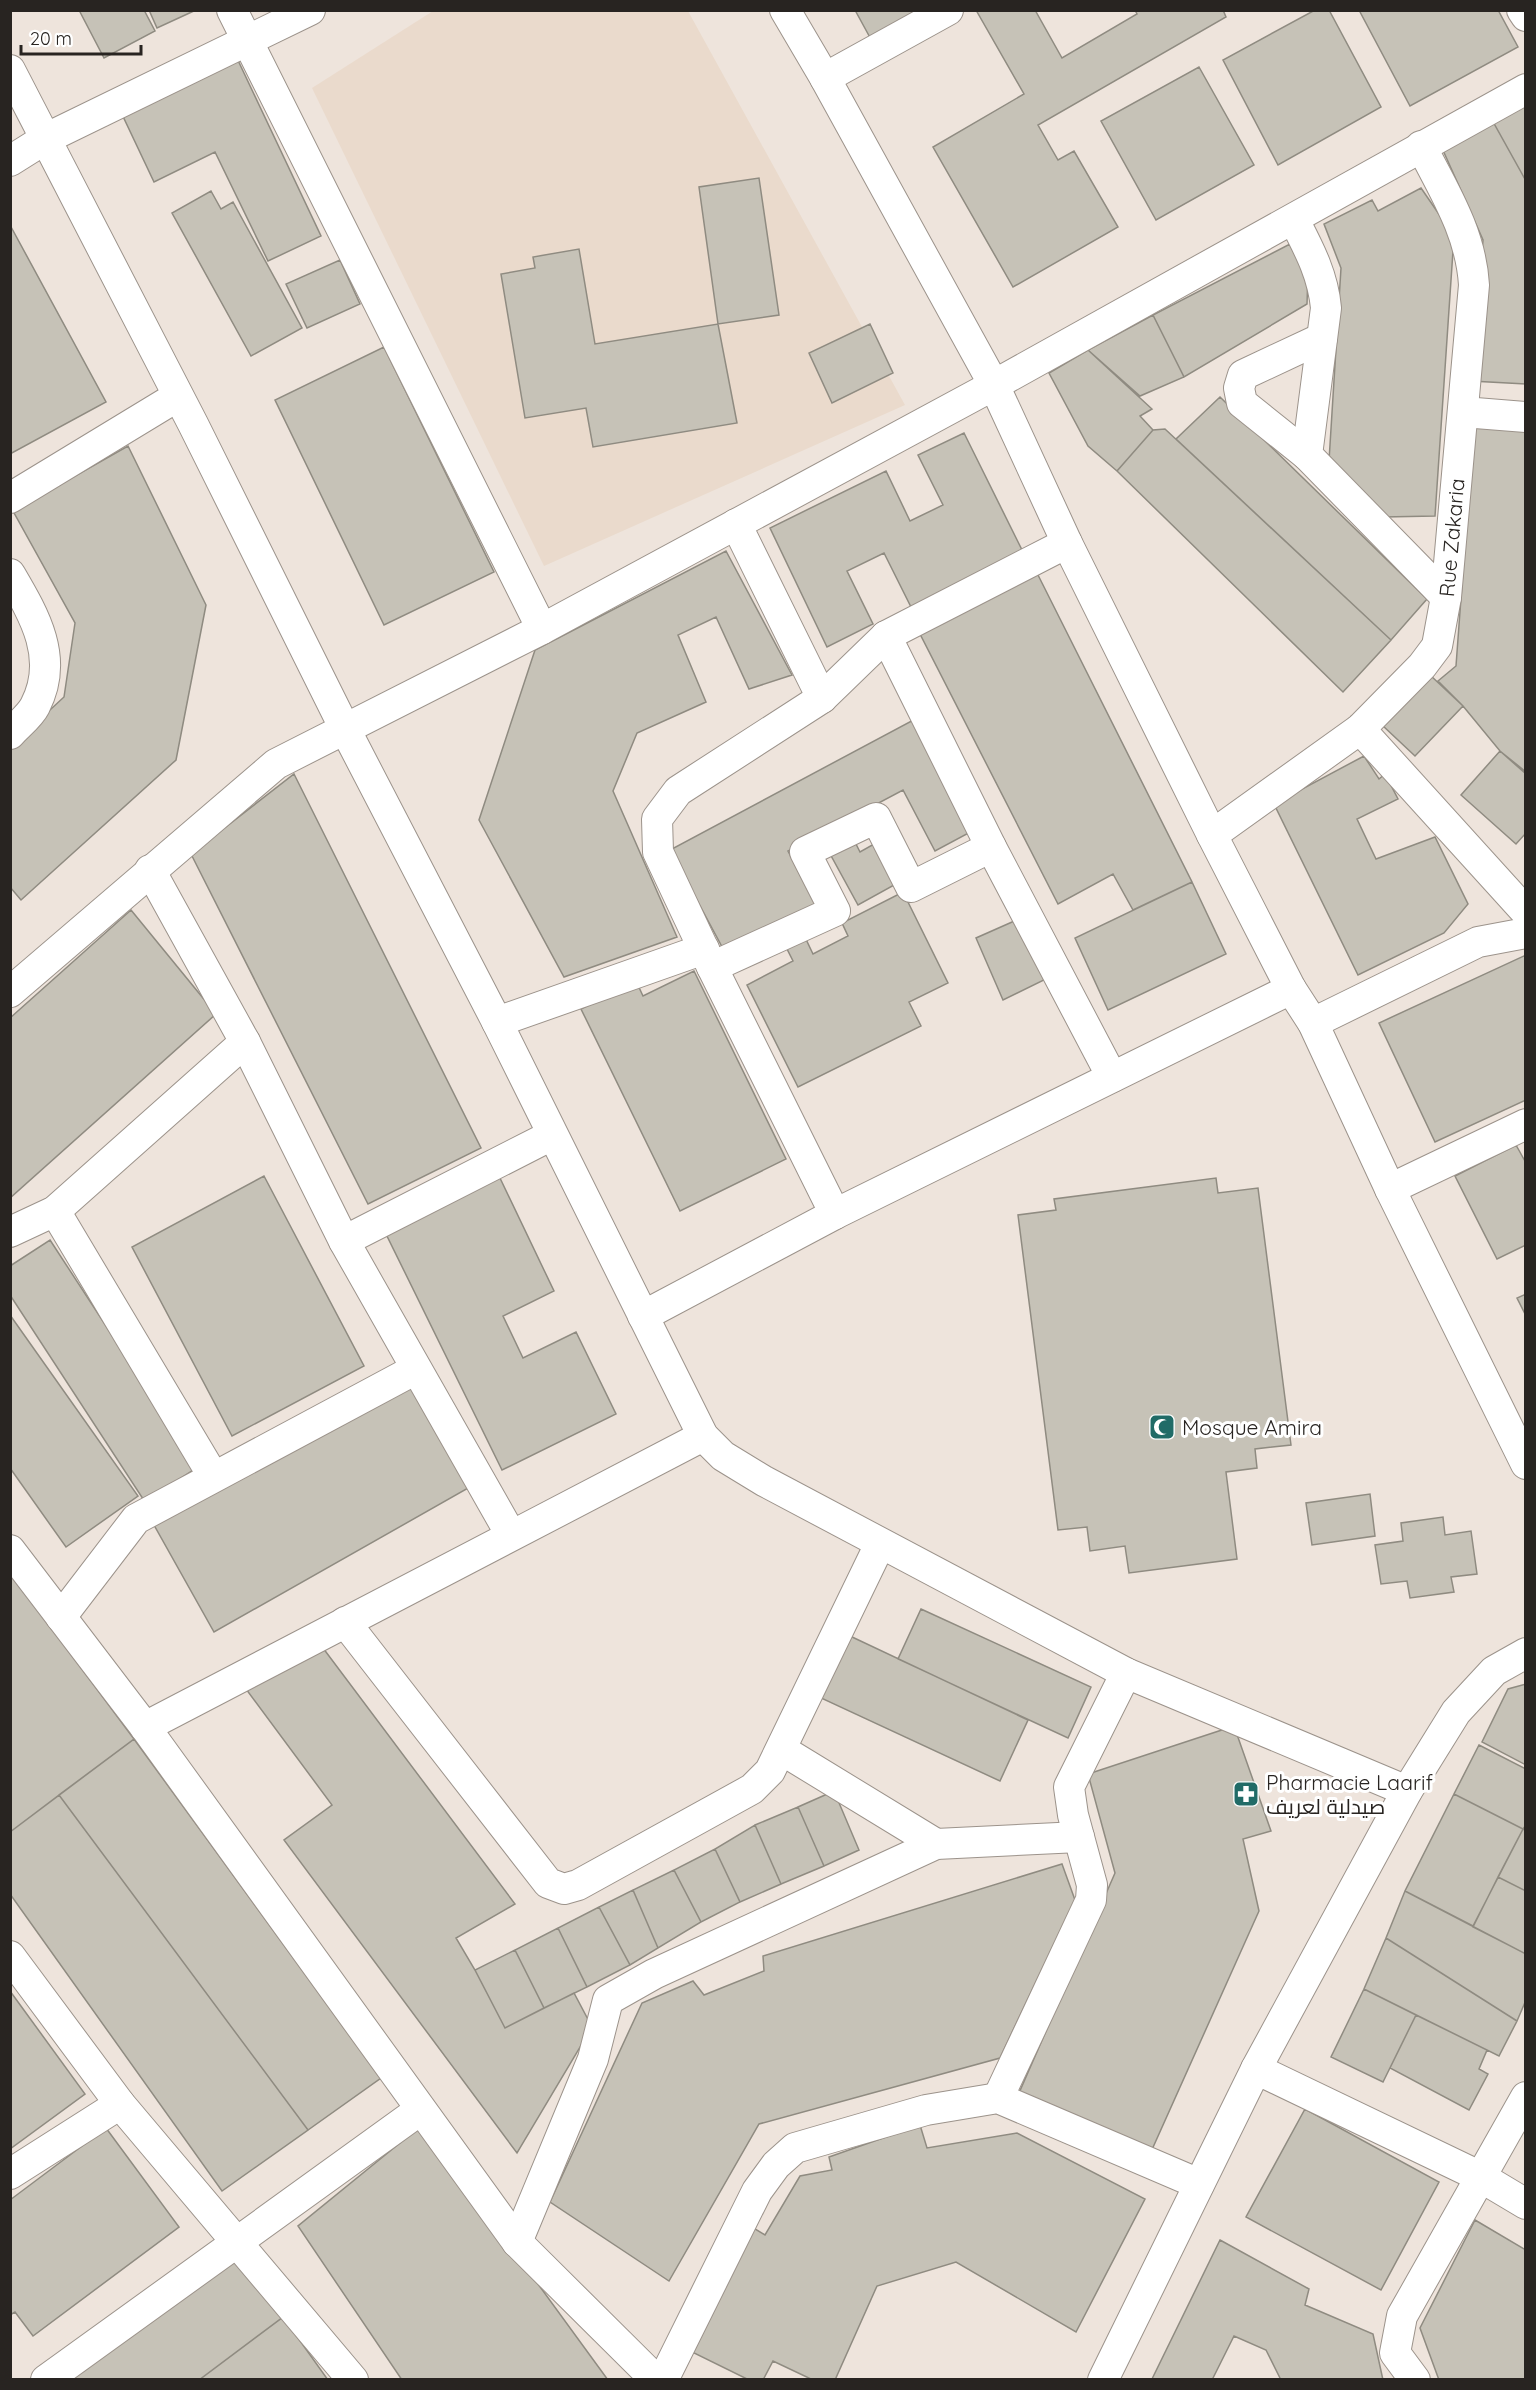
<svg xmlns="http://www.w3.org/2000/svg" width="1536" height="2390" viewBox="0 0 1536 2390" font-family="Quicksand,Cairo,sans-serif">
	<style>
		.built { fill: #eadacc }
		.building { fill: #c6c2b7; stroke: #8f8b81; stroke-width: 1.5 }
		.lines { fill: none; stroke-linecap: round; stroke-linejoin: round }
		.minor-casing { stroke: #9c938b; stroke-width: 32 }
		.minor { stroke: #fff; stroke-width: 30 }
		.labels { text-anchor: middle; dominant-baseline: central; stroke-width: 6; stroke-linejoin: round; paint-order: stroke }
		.street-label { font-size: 21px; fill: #282421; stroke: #fff }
		.poi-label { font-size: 21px; fill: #282421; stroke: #fff; text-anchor: start }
	</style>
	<rect width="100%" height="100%" fill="#eee4dc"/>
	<path class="built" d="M 433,11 L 688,11 L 905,405 L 544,566 L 312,88 Z"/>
	<path class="building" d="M 79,10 L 144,10 L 155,31 L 104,58 Z
		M 149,10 L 196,10 L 157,28 Z
		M 855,10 L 922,10 L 873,43 Z
		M 976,10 L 1035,10 L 1062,58 L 1137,14 L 1135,10 L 1223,10 L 1226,17 L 1038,125 L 1058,160 L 1074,151 L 1118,227 L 1013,287 L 933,147 L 1024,94 Z
		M 1315,10 L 1329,10 L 1381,107 L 1278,165 L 1223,60 Z
		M 1359,10 L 1498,10 L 1518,47 L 1410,106 Z
		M 235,54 L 321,236 L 268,261 L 215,152 L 154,182 L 120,110 Z
		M 1199,67 L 1254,165 L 1156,220 L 1101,121 Z
		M 1526,100 L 1526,181 L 1491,118 Z
		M 1491,118 L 1526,181 L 1526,384 L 1471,381 L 1483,240 L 1442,148 Z
		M 759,178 L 779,315 L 718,324 L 699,187 Z
		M 1421,188 L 1454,236 L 1435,516 L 1383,517 L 1329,461 L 1341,268 L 1324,224 L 1372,200 L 1378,211 Z
		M 211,191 L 221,209 L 233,202 L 302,328 L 251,356 L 172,213 Z
		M 10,225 L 106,402 L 10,454 Z
		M 1290,244 L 1308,274 L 1307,304 L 1184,377 L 1153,315 Z
		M 579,249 L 595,344 L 718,324 L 737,423 L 593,447 L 586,408 L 525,418 L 501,274 L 535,268 L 533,257 Z
		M 340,260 L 360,304 L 307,328 L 286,284 Z
		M 1153,315 L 1184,377 L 1140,396 L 1088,350 Z
		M 870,324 L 893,373 L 832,403 L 809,353 Z
		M 384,347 L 494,572 L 384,625 L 275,400 Z
		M 1088,350 L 1152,409 L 1140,416 L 1153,430 L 1117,471 L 1088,446 L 1049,373 Z
		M 1220,397 L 1427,599 L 1391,640 L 1176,439 Z
		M 1474,421 L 1526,430 L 1526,772 L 1500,751 L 1463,706 L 1438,681 L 1456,666 Z
		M 1165,429 L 1391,640 L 1343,692 L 1117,471 L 1153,430 Z
		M 964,433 L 1025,556 L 913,611 L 884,553 L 847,571 L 873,624 L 827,647 L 770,528 L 886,471 L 910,521 L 943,505 L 918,455 Z
		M 128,446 L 206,605 L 176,760 L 21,900 L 10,887 L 10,747 L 64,697 L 75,623 L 13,511 Z
		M 726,551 L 792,675 L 749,689 L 716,617 L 678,635 L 706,702 L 637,733 L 613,791 L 677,937 L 564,977 L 479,820 L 535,650 Z
		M 1037,573 L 1192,882 L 1133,910 L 1113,874 L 1058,904 L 919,632 Z
		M 1430,675 L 1463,706 L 1415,756 L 1382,725 Z
		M 919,717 L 978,828 L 935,851 L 903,790 L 788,851 L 818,908 L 727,956 L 670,850 Z
		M 1500,751 L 1526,774 L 1526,833 L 1516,844 L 1461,795 Z
		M 1364,756 L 1379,779 L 1385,774 L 1398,799 L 1357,819 L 1376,859 L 1435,837 L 1468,904 L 1444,933 L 1358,975 L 1274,804 Z
		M 294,774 L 481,1148 L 368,1204 L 191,854 Z
		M 853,838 L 860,852 L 874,844 L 896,884 L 858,905 L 829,852 Z
		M 1192,882 L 1226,954 L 1108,1010 L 1075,938 Z
		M 903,892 L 948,983 L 909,1002 L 921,1026 L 798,1087 L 747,985 L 793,961 L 784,943 L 803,933 L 813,954 L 848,936 L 842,923 Z
		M 131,910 L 216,1014 L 10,1198 L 10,1018 Z
		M 1019,919 L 1046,979 L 1003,1000 L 976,938 Z
		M 1526,955 L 1526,1100 L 1435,1142 L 1379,1023 Z
		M 694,971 L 786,1159 L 680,1211 L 581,1009 L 636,981 L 643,996 Z
		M 1516,1145 L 1526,1163 L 1526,1245 L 1497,1259 L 1455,1176 Z
		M 264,1176 L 364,1366 L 232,1436 L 132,1247 Z
		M 499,1176 L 554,1291 L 503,1316 L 523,1358 L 576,1332 L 616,1414 L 502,1470 L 385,1232 Z
		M 1216,1178 L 1218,1193 L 1258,1188 L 1291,1445 L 1255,1449 L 1257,1468 L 1226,1472 L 1237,1559 L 1129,1573 L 1125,1546 L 1090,1551 L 1087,1527 L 1058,1530 L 1018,1215 L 1056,1210 L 1054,1199 Z
		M 50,1240 L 198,1467 L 145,1502 L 10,1295 L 10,1266 Z
		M 1526,1294 L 1526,1316 L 1517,1298 Z
		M 10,1315 L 138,1496 L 66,1547 L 10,1468 Z
		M 409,1380 L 470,1487 L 214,1632 L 154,1525 Z
		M 1370,1494 L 1375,1536 L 1312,1545 L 1306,1503 Z
		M 1443,1517 L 1445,1535 L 1471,1531 L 1477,1574 L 1451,1577 L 1454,1592 L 1410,1598 L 1407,1581 L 1381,1584 L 1375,1545 L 1403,1541 L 1401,1523 Z
		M 10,1572 L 134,1739 L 10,1832 Z
		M 921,1609 L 1091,1687 L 1068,1738 L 898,1659 Z
		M 850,1636 L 1028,1720 L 1000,1781 L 821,1698 Z
		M 317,1640 L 515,1904 L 456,1938 L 475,1970 L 505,2028 L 574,1993 L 592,2027 L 517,2153 L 284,1840 L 332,1805 L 243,1685 Z
		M 1526,1684 L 1526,1765 L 1482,1742 L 1508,1689 Z
		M 1234,1726 L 1271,1831 L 1243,1839 L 1259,1911 L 1150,2154 L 1019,2093 L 1115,1873 L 1088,1774 Z
		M 134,1739 L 381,2078 L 308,2130 L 59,1795 Z
		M 1479,1745 L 1526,1769 L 1526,1825 L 1523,1829 L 1454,1794 Z
		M 834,1791 L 859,1850 L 824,1866 L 798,1807 Z
		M 1454,1794 L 1523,1829 L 1473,1926 L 1405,1891 Z
		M 59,1795 L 308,2130 L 222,2191 L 10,1894 L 10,1832 Z
		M 798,1807 L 824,1866 L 781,1884 L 755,1825 Z
		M 755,1825 L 781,1884 L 740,1902 L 715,1849 Z
		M 1523,1829 L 1526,1831 L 1526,1891 L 1498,1877 Z
		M 715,1849 L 740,1902 L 701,1922 L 674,1870 Z
		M 1062,1864 L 1075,1900 L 1000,2058 L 759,2124 L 669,2281 L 550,2202 L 642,2003 L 693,1981 L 704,1995 L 764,1971 L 763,1956 Z
		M 674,1870 L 701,1922 L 658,1948 L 633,1890 Z
		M 1498,1877 L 1526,1891 L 1526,1954 L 1473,1927 Z
		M 633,1890 L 658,1948 L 630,1965 L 599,1907 Z
		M 1405,1891 L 1526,1954 L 1526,2000 L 1517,2021 L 1386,1938 Z
		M 599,1907 L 630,1965 L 587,1987 L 558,1928 Z
		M 558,1928 L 587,1987 L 544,2008 L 515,1950 Z
		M 1386,1938 L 1517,2021 L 1499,2056 L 1364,1989 Z
		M 515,1950 L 544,2008 L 505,2028 L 475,1970 Z
		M 1364,1989 L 1416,2015 L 1383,2082 L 1331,2057 Z
		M 10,1991 L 85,2094 L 10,2149 Z
		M 1416,2015 L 1487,2050 L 1479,2069 L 1488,2074 L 1469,2110 L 1390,2068 Z
		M 1305,2109 L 1439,2182 L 1381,2290 L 1246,2217 Z
		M 422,2125 L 608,2380 L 402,2380 L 298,2226 Z
		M 920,2125 L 927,2148 L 1017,2133 L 1145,2199 L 1076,2332 L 956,2262 L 877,2286 L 835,2380 L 813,2380 L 773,2361 L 763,2380 L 749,2380 L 692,2352 L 752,2227 L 765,2235 L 800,2176 L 832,2170 L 829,2157 Z
		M 106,2128 L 179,2227 L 33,2336 L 15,2312 L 10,2315 L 10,2200 Z
		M 1475,2220 L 1526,2250 L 1526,2380 L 1439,2380 L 1420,2328 Z
		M 1220,2240 L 1309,2289 L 1305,2305 L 1373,2334 L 1383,2380 L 1281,2380 L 1266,2350 L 1234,2336 L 1212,2380 L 1152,2379 Z
		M 238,2256 L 283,2317 L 199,2380 L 70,2380 Z
		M 283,2317 L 328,2380 L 199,2380 Z"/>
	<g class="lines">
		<g class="minor-casing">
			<g id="minor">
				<path d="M 232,10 L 542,629"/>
				<path d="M 785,10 L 825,78 L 994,385 L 1067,543 L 1212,835 L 1291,989 L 1313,1023 L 1390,1189 L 1526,1464"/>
				<path d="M 1522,10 L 1526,16"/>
				<path d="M 10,70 L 193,424 L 344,727 L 497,1022 L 703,1436 L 723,1456 L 764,1481 L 1126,1673 L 1407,1791"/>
				<path d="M 825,78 L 948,10"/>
				<path d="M 10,161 L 45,139 L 310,10"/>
				<path d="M 1294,220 C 1309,249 1323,275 1326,308 L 1307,455 L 1446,597"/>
				<path d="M 1463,412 L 1526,417"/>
				<path d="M 1307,455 L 1242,403 L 1239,388 L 1243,375 L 1322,338"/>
				<path d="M 10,498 L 178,396"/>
				<path d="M 736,524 L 822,698"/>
				<path d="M 10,574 C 34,615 60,658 35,706 C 30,716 18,725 10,734"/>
				<path d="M 886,636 L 991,847 L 1112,1077"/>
				<path d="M 1360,729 L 1526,912"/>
				<path id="s1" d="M 1212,835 L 1360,729 L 1422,666 L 1437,646 L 1446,597 L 1474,285 C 1471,233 1444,191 1421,146"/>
				<path d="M 150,870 L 245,1042 L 344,1241 L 511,1535"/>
				<path d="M 712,967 L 835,911 L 805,852 L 876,818 L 911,887 L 991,847"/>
				<path d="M 10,992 L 276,764 L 542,629 L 994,385 L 1526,89"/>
				<path d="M 497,1022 L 704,949"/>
				<path d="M 1313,1023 L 1478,942 L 1526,933"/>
				<path d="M 1390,1189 L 1526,1124"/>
				<path d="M 55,1211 L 213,1476"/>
				<path d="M 835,1214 L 712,967 L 658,852 L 657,819 L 678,791 L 822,698 L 886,636 L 1067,543"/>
				<path d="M 10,1232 L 55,1211 L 245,1042"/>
				<path d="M 344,1241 L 552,1135"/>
				<path d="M 643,1316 L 835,1214 L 1291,989"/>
				<path d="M 10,1550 L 145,1727 L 517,2242 L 656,2380"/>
				<path d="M 61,1617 L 136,1519 L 416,1369"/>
				<path d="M 345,1622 L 548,1883 L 564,1889 L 578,1885 L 752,1789 L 770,1771 L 880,1544"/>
				<path d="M 145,1727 L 703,1436"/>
				<path d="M 782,1750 L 936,1844"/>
				<path d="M 10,1956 L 120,2104 L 353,2380"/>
				<path d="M 1256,2069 L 1479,2176 L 1526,2204"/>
				<path d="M 998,2098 L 1091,1900 L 1092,1885 L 1073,1815 L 1069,1787 L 1126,1673"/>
				<path d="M 10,2174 L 120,2104"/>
				<path d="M 517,2242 L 593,2059 L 608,2000 L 654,1974 L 936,1844 L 1079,1837"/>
				<path d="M 46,2380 L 420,2110"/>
				<path d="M 663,2380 L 757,2191 L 776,2165 L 795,2148 L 926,2110 L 998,2098 L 1199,2184"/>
				<path d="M 1103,2380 L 1256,2069 L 1407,1791 L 1456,1712 L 1494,1671 L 1526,1653"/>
				<path d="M 1415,2380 L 1395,2353 L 1402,2316 L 1526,2097"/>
			</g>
		</g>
		<use href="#minor" class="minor"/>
	</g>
	<defs>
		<g id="mosque-square" transform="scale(1.35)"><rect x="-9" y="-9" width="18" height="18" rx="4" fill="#206b67" stroke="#fff"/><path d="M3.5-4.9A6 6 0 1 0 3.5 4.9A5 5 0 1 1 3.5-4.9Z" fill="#fff"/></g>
		<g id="pharmacy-square" transform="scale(1.35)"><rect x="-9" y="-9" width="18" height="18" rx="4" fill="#206b67" stroke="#fff"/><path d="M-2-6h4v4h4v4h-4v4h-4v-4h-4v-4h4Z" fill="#fff"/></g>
	</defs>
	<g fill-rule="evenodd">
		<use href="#mosque-square" x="1162" y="1427"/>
		<use href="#pharmacy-square" x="1246" y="1794"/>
	</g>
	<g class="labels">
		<g class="street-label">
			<text stroke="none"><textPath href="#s1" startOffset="405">Rue Zakaria</textPath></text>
		</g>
		<g class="poi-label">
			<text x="1182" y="1427">Mosque Amira</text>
			<text x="1266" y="1782">Pharmacie Laarif<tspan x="1266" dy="24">صيدلية لعريف</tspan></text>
		</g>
	</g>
	<rect width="1536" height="2390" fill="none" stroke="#282421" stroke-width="24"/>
	<path d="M21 45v9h120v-9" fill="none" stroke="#282421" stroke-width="3"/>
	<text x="30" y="45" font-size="18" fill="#282421" stroke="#ffffff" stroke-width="4.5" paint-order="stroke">20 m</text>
</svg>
